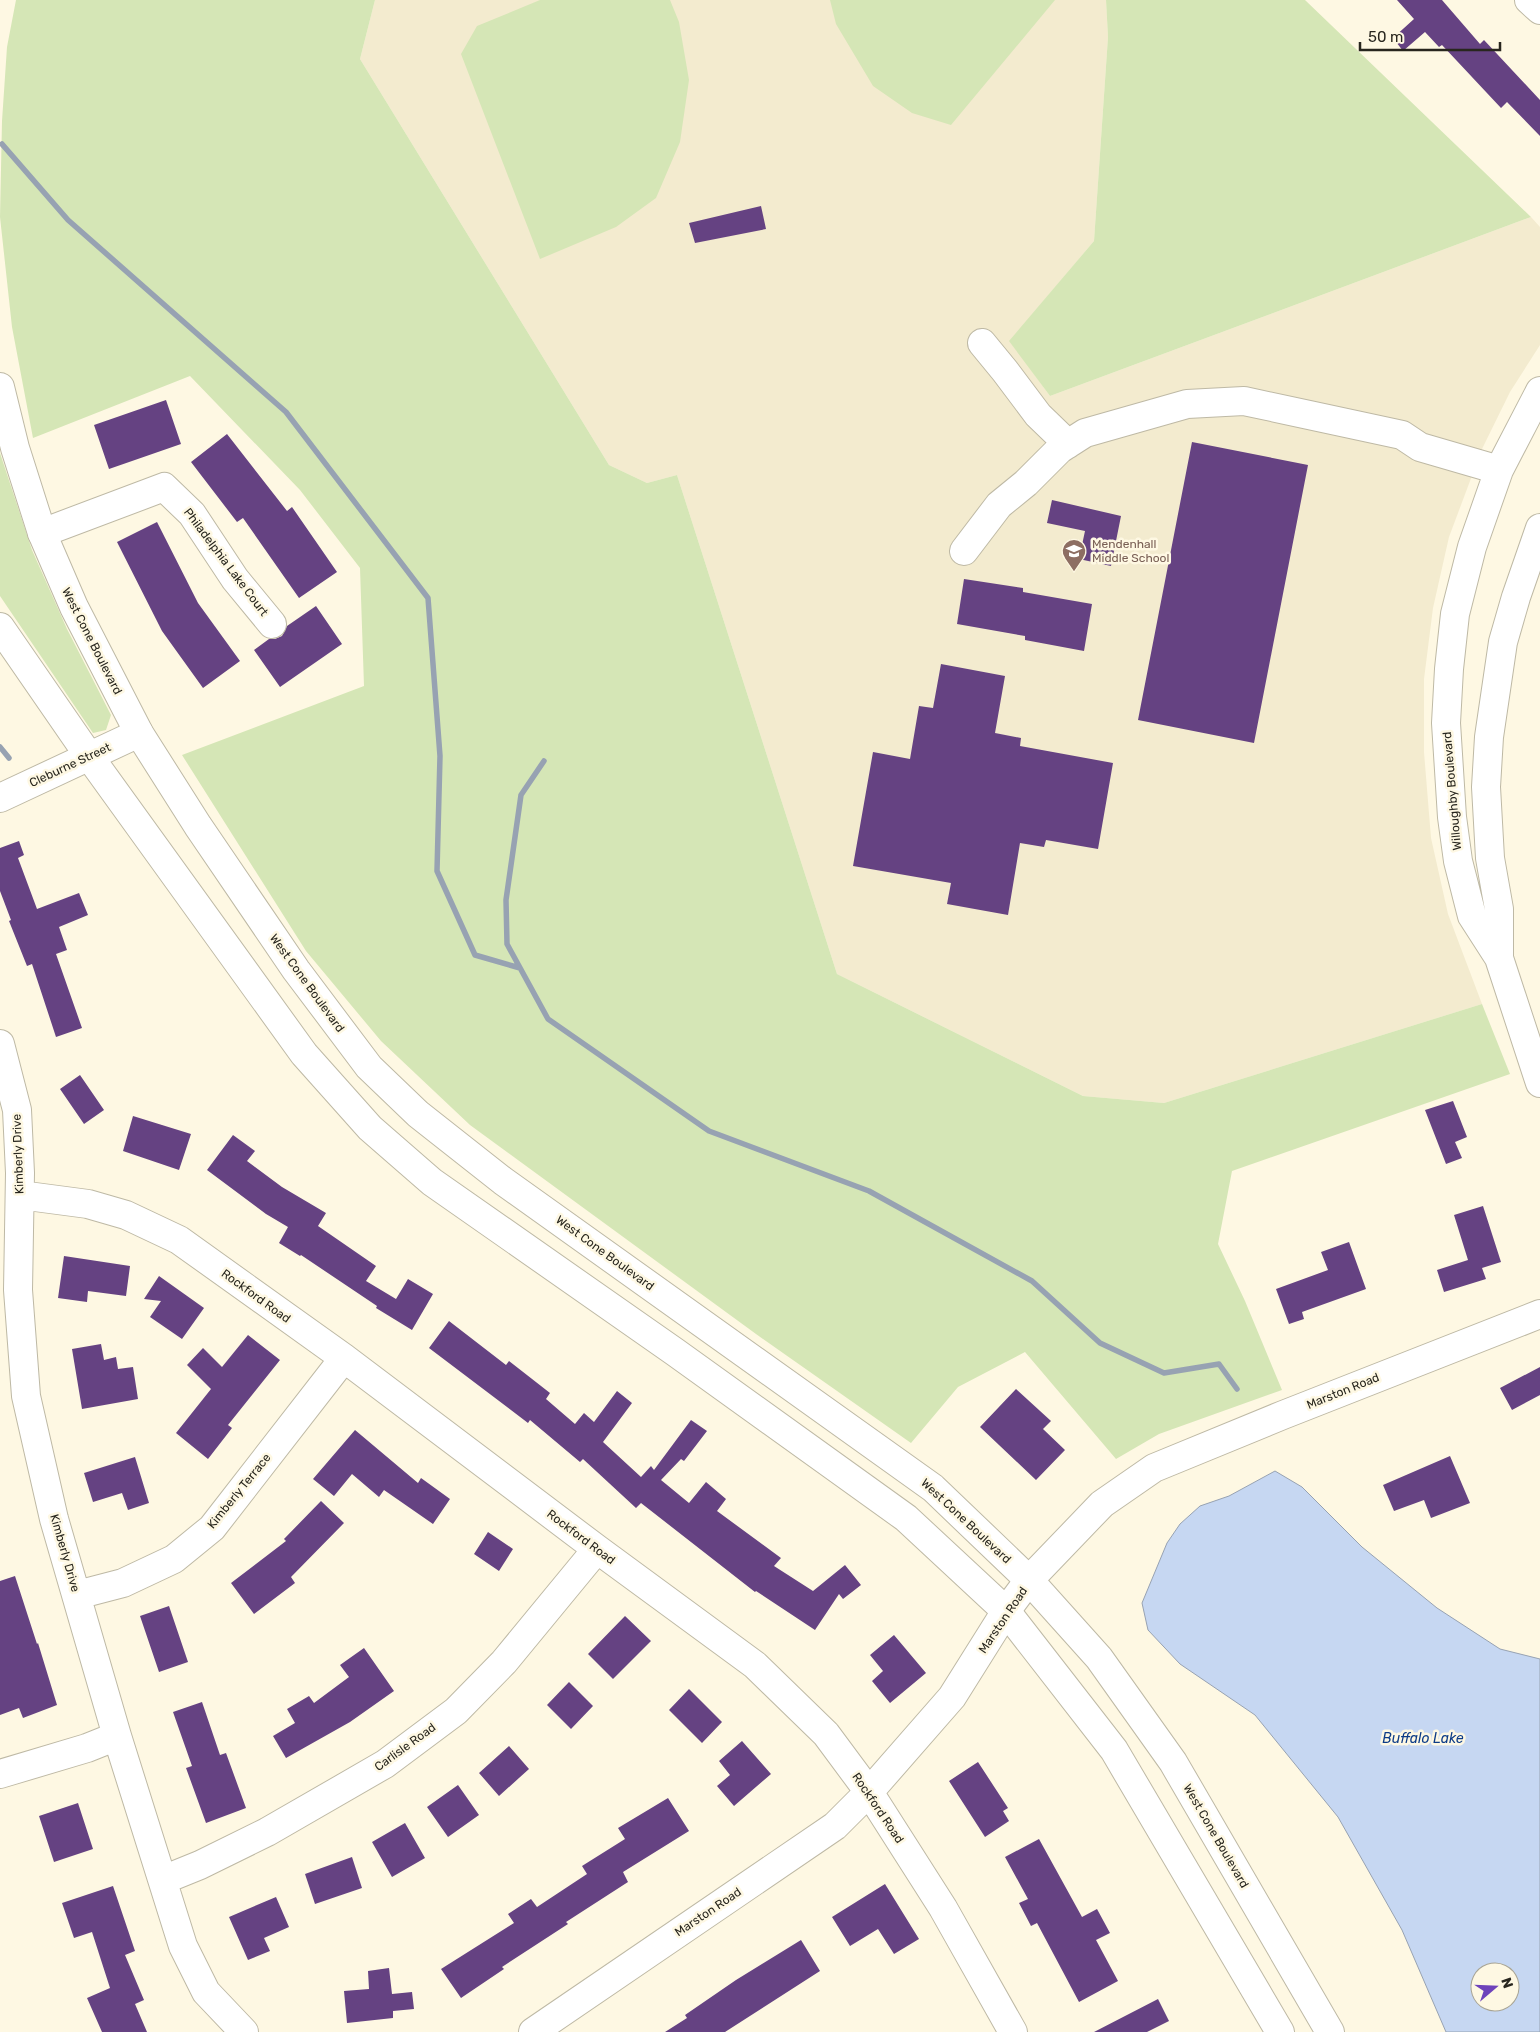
<svg xmlns="http://www.w3.org/2000/svg" width="1540" height="2032" viewBox="0 0 1540 2032" font-family="Rubik,sans-serif">
	<style>
		.built { fill: #f3ebcf }
		.green { fill: #d5e6b6 }
		.water { fill: #c6d7f2; stroke: #97a2b2; fill-rule: evenodd }
		.lines { fill: none; stroke-linecap: round; stroke-linejoin: round }
		.stream { stroke: #97a2b2; stroke-width: 5.5 }
		.building { fill: #654282 }
		.minor-casing { stroke: #beb9a5; stroke-width: 30 }
		.major-casing { stroke: #beb9a5; stroke-width: 30 }
		.minor { stroke: #fff; stroke-width: 28 }
		.major { stroke: #fff; stroke-width: 28 }
		.labels { text-anchor: middle; dominant-baseline: central; stroke-width: 5; stroke-linejoin: round; paint-order: stroke }
		.education-label { font-size: 12px; fill: #785e54; stroke: #fef8e3; text-anchor: start }
		.street-label { font-size: 12px; fill: #28261e; stroke: #fef8e3 }
		.water-label { font-size: 14px; font-style: italic; fill: #0c3b87; stroke: #fef8e3 }
	</style>
	<rect width="100%" height="100%" fill="#fef8e3"/>
	<path class="built" d="M 375,0 L 1106,0 L 1108,37 L 1094,241 L 1010,341 L 1050,396 L 1531,217 L 1540,227 L 1540,345 L 1510,392 L 1482,449 L 1449,537 L 1433,608 L 1424,679 L 1424,752 L 1431,838 L 1448,914 L 1482,1004 L 1164,1103 L 1083,1096 L 837,974 L 677,475 L 647,483 L 609,465 L 360,59 Z"/>
	<path class="green" d="M 16,0 L 375,0 L 360,59 L 609,465 L 647,483 L 677,475 L 837,974 L 1083,1096 L 1164,1103 L 1482,1004 L 1510,1074 L 1232,1171 L 1218,1244 L 1245,1301 L 1282,1390 L 1159,1434 L 1116,1459 L 1025,1352 L 958,1387 L 911,1443 L 756,1334 L 470,1125 L 381,1041 L 306,951 L 182,755 L 364,686 L 360,568 L 300,490 L 190,376 L 33,438 L 12,327 L 0,217 L 2,121 L 7,47 Z
		M 540,0 L 670,0 L 679,22 L 689,80 L 680,142 L 656,198 L 616,227 L 540,259 L 461,54 L 477,26 Z
		M 830,0 L 1055,0 L 951,125 L 912,113 L 873,86 L 836,24 Z
		M 1106,0 L 1305,0 L 1531,217 L 1050,396 L 1009,341 L 1094,241 L 1108,37 Z
		M 0,453 L 32,550 L 67,629 L 111,715 L 106,730 L 93,733 L 0,596 Z"/>
	<path class="water" d="M 1275,1471 L 1302,1487 L 1362,1547 L 1437,1608 L 1500,1649 L 1540,1659 L 1540,2032 L 1446,2032 L 1402,1930 L 1338,1817 L 1255,1715 L 1180,1664 L 1148,1630 L 1142,1603 L 1167,1543 L 1180,1524 L 1200,1506 L 1229,1496 ZM 1480,1972 L 1510,1972 L 1510,2002 L 1480,2002 Z"/>
	<g class="lines">
		<path class="stream" d="M 2,144 L 68,220 L 286,412 L 428,598 L 440,756 L 437,871 L 475,955 L 520,968
			M 0,747 L 9,758
			M 544,761 L 521,795 L 506,900 L 507,944 L 548,1019 L 709,1131 L 869,1191 L 1032,1281 L 1100,1343 L 1164,1373 L 1219,1364 L 1237,1389"/>
	</g>
	<path class="building" d="M 1397,0 L 1442,0 L 1480,44 L 1484,40 L 1540,100 L 1540,136 L 1507,102 L 1501,108 L 1442,45 L 1439,47 L 1425,32 L 1403,51 L 1393,38 L 1414,19 Z
		M 761,206 L 766,229 L 695,243 L 689,223 Z
		M 166,400 L 181,444 L 109,469 L 94,425 Z
		M 227,434 L 287,511 L 292,507 L 337,572 L 299,598 L 243,518 L 237,522 L 191,462 Z
		M 1192,442 L 1308,465 L 1254,743 L 1138,720 Z
		M 1052,500 L 1121,516 L 1111,566 L 1079,559 L 1085,531 L 1047,523 Z
		M 157,522 L 198,603 L 240,661 L 203,688 L 162,631 L 117,542 Z
		M 964,579 L 1023,588 L 1023,592 L 1092,604 L 1084,651 L 1025,640 L 1025,636 L 957,624 Z
		M 316,606 L 342,644 L 280,687 L 254,650 L 269,639 L 275,639 L 282,636 L 287,626 Z
		M 941,664 L 1005,676 L 995,733 L 1021,738 L 1020,746 L 1113,763 L 1098,849 L 1046,840 L 1044,847 L 1020,843 L 1008,915 L 947,904 L 951,883 L 853,866 L 873,752 L 910,759 L 919,706 L 933,708 Z
		M 19,841 L 24,855 L 18,858 L 37,909 L 79,893 L 88,915 L 59,927 L 67,950 L 56,954 L 82,1028 L 56,1037 L 32,964 L 27,966 L 9,921 L 11,920 L 0,891 L 0,848 Z
		M 80,1075 L 104,1110 L 84,1124 L 60,1089 Z
		M 1453,1101 L 1467,1137 L 1455,1142 L 1462,1158 L 1446,1164 L 1425,1110 Z
		M 133,1116 L 191,1134 L 179,1170 L 123,1151 Z
		M 233,1135 L 255,1151 L 247,1161 L 282,1187 L 326,1213 L 318,1226 L 376,1266 L 366,1281 L 396,1299 L 408,1279 L 433,1294 L 412,1330 L 376,1308 L 377,1306 L 301,1255 L 300,1256 L 279,1243 L 288,1227 L 266,1214 L 207,1170 Z
		M 1483,1206 L 1501,1262 L 1482,1268 L 1486,1279 L 1444,1292 L 1437,1270 L 1468,1260 L 1454,1215 Z
		M 1349,1242 L 1366,1289 L 1302,1312 L 1304,1319 L 1289,1324 L 1276,1289 L 1328,1270 L 1321,1252 Z
		M 64,1256 L 130,1266 L 126,1296 L 88,1291 L 87,1302 L 58,1298 Z
		M 159,1276 L 204,1308 L 182,1339 L 150,1317 L 161,1301 L 144,1299 Z
		M 449,1321 L 506,1365 L 509,1361 L 550,1393 L 546,1399 L 575,1424 L 584,1413 L 594,1422 L 617,1391 L 632,1403 L 603,1442 L 641,1477 L 651,1466 L 654,1470 L 691,1420 L 707,1431 L 684,1461 L 681,1459 L 661,1480 L 689,1503 L 706,1482 L 726,1499 L 717,1511 L 781,1558 L 774,1566 L 813,1591 L 845,1565 L 861,1585 L 843,1599 L 839,1594 L 815,1630 L 756,1591 L 755,1592 L 641,1503 L 636,1508 L 583,1459 L 580,1462 L 530,1420 L 528,1423 L 429,1348 Z
		M 248,1335 L 280,1360 L 228,1425 L 232,1428 L 208,1459 L 176,1433 L 211,1389 L 187,1365 L 203,1348 L 222,1367 Z
		M 101,1344 L 104,1360 L 116,1357 L 118,1369 L 133,1367 L 138,1399 L 82,1409 L 72,1349 Z
		M 1540,1367 L 1540,1395 L 1512,1410 L 1500,1388 Z
		M 1016,1389 L 1051,1421 L 1043,1429 L 1065,1450 L 1036,1480 L 980,1427 Z
		M 355,1430 L 418,1483 L 421,1478 L 450,1499 L 433,1524 L 384,1490 L 379,1497 L 352,1474 L 334,1496 L 313,1479 Z
		M 1450,1456 L 1470,1503 L 1431,1518 L 1424,1500 L 1394,1511 L 1383,1485 Z
		M 135,1457 L 149,1503 L 128,1510 L 122,1493 L 93,1502 L 84,1473 Z
		M 321,1501 L 344,1523 L 291,1577 L 295,1583 L 254,1614 L 231,1583 L 286,1541 L 284,1539 Z
		M 488,1532 L 513,1549 L 499,1571 L 474,1554 Z
		M 15,1576 L 37,1644 L 38,1643 L 57,1705 L 23,1718 L 19,1708 L 0,1715 L 0,1581 Z
		M 169,1606 L 188,1662 L 159,1672 L 140,1616 Z
		M 625,1616 L 651,1641 L 613,1679 L 588,1654 Z
		M 894,1635 L 926,1673 L 890,1703 L 872,1681 L 883,1671 L 870,1655 Z
		M 364,1648 L 394,1691 L 350,1722 L 286,1758 L 273,1736 L 295,1723 L 287,1709 L 309,1696 L 314,1703 L 349,1677 L 340,1665 Z
		M 569,1682 L 593,1706 L 571,1729 L 547,1705 Z
		M 689,1689 L 722,1722 L 702,1743 L 669,1710 Z
		M 202,1702 L 220,1755 L 226,1753 L 246,1808 L 206,1823 L 186,1768 L 192,1766 L 173,1712 Z
		M 742,1741 L 771,1774 L 734,1806 L 717,1786 L 730,1775 L 719,1761 Z
		M 509,1746 L 529,1769 L 499,1796 L 479,1773 Z
		M 978,1762 L 1008,1808 L 1003,1811 L 1009,1821 L 985,1837 L 949,1781 Z
		M 458,1785 L 479,1815 L 448,1837 L 427,1807 Z
		M 668,1798 L 689,1831 L 623,1872 L 628,1882 L 566,1922 L 568,1924 L 502,1967 L 504,1969 L 461,1998 L 441,1969 L 514,1923 L 508,1914 L 531,1899 L 537,1907 L 587,1874 L 582,1866 L 625,1839 L 618,1828 Z
		M 78,1803 L 93,1849 L 54,1862 L 39,1816 Z
		M 405,1823 L 425,1858 L 392,1877 L 372,1842 Z
		M 1039,1839 L 1082,1917 L 1097,1909 L 1110,1933 L 1096,1940 L 1118,1981 L 1079,2002 L 1037,1923 L 1031,1926 L 1019,1903 L 1028,1899 L 1005,1857 Z
		M 352,1857 L 362,1888 L 315,1904 L 305,1874 Z
		M 885,1884 L 919,1939 L 894,1954 L 878,1929 L 850,1946 L 832,1917 Z
		M 113,1886 L 135,1951 L 125,1955 L 144,2000 L 135,2004 L 147,2032 L 102,2032 L 87,1998 L 110,1988 L 92,1932 L 74,1938 L 62,1903 Z
		M 276,1897 L 289,1927 L 264,1938 L 270,1951 L 248,1960 L 229,1917 Z
		M 801,1940 L 820,1971 L 725,2032 L 665,2032 L 687,2018 L 685,2015 L 736,1980 Z
		M 389,1968 L 392,1994 L 412,1992 L 414,2009 L 393,2011 L 393,2018 L 347,2023 L 344,1991 L 369,1989 L 368,1971 Z
		M 1158,1999 L 1169,2021 L 1147,2032 L 1094,2032 Z"/>
	<g class="lines">
		<g class="minor-casing">
			<path id="minor" d="M 1529,0 L 1540,10
				M 982,343 L 1005,371 L 1038,415 L 1068,444
				M 1540,391 L 1499,470 L 1472,547 L 1455,614 L 1449,669 L 1446,723 L 1452,817 L 1458,861 L 1472,916 L 1499,958 L 1540,1083
				M 42,533 L 164,487 L 192,514 L 235,579 L 272,624
				M 964,551 L 999,505 L 1026,483 L 1060,449 L 1085,433 L 1187,404 L 1244,401 L 1309,415 L 1402,435 L 1420,447 L 1499,470
				M 0,798 L 139,733
				M 1499,958 L 1499,909 L 1490,858 L 1486,787 L 1489,737 L 1503,642 L 1516,597 L 1540,528
				M 0,1044 L 17,1110 L 20,1173 L 18,1290 L 26,1396 L 54,1519 L 117,1736 L 183,1946 L 206,1992 L 244,2032
				M 20,1195 L 88,1204 L 126,1215 L 179,1240 L 344,1358 L 597,1549 L 755,1665 L 826,1734 L 869,1792 L 943,1908 L 1013,2032
				M 77,1595 L 123,1583 L 174,1559 L 212,1528 L 344,1358
				M 0,1774 L 87,1748 L 117,1736
				M 163,1880 L 200,1865 L 267,1832 L 385,1764 L 456,1711 L 504,1662 L 597,1549
				M 533,2032 L 835,1826 L 869,1792 L 952,1697 L 1006,1611 L 1029,1580 L 1102,1504 L 1154,1468 L 1283,1415 L 1540,1314"/>
		</g>
		<g class="major-casing">
			<path id="major" d="M 0,387 L 15,448 L 42,533 L 74,607 L 139,733 L 198,826 L 296,970 L 369,1067 L 418,1114 L 503,1181 L 933,1488 L 1029,1580 L 1099,1658 L 1173,1762 L 1330,2032
				M 0,627 L 89,756 L 304,1054 L 370,1128 L 432,1182 L 675,1352 L 906,1518 L 1006,1611 L 1114,1750 L 1280,2032"/>
		</g>
		<use href="#minor" class="minor"/>
		<use href="#major" class="major"/>
	</g>
	<defs>
		<g id="school-pin" transform="scale(1.25)"><path d="M0 17L-7.5 6A9.5 9.5 0 1 1 7.5 6Z" fill="#8d6e63" stroke="#fef8e3"/><path d="M0-5L7-2L0 1L-7-2ZM-4 1L0 2.5L4 1V4Q0 6-4 4Z" fill="#fff"/></g>
	</defs>
	<g fill-rule="evenodd">
		<use href="#school-pin" x="1074" y="551"/>
	</g>
	<g class="labels">
		<g class="education-label">
			<text x="1092" y="544">Mendenhall<tspan x="1092" dy="14">Middle School</tspan></text>
		</g>
		<g class="street-label">
			<text transform="translate(226 562) rotate(53)">Philadelphia Lake Court</text>
			<text transform="translate(92 641) rotate(63)">West Cone Boulevard</text>
			<text transform="translate(70 765) rotate(-25)">Cleburne Street</text>
			<text transform="translate(1452 791) rotate(-95)">Willoughby Boulevard</text>
			<text transform="translate(307 983) rotate(54)">West Cone Boulevard</text>
			<text transform="translate(18 1154) rotate(-92)">Kimberly Drive</text>
			<text transform="translate(605 1253) rotate(36)">West Cone Boulevard</text>
			<text transform="translate(256 1296) rotate(36)">Rockford Road</text>
			<text transform="translate(1343 1391) rotate(-22)">Marston Road</text>
			<text transform="translate(239 1491) rotate(-51)">Kimberly Terrace</text>
			<text transform="translate(966 1521) rotate(43)">West Cone Boulevard</text>
			<text transform="translate(581 1537) rotate(37)">Rockford Road</text>
			<text transform="translate(65 1553) rotate(74)">Kimberly Drive</text>
			<text transform="translate(1003 1620) rotate(-56)">Marston Road</text>
			<text transform="translate(405 1747) rotate(-36)">Carlisle Road</text>
			<text transform="translate(878 1808) rotate(56)">Rockford Road</text>
			<text transform="translate(1216 1836) rotate(60)">West Cone Boulevard</text>
			<text transform="translate(708 1912) rotate(-34)">Marston Road</text>
		</g>
		<g class="water-label">
			<text x="1423" y="1738">Buffalo Lake</text>
		</g>
	</g>
	<g transform="translate(1495 1987) rotate(71)"><circle r="24" fill="#fef8e3" stroke="#a8a494"/>
	<path d="M0-4L9 19L0 12L-9 19Z" fill="#6e43bb"/>
	<text y="-8" font-size="14" font-weight="bold" text-anchor="middle" fill="#28261e">N</text>
	</g>
	<path d="M1360 42v8h140v-8" fill="none" stroke="#28261e" stroke-width="2.5"/>
	<text x="1368" y="42" font-size="15" fill="#28261e" stroke="#fef8e3" stroke-width="4" paint-order="stroke">50 m</text>
</svg>
